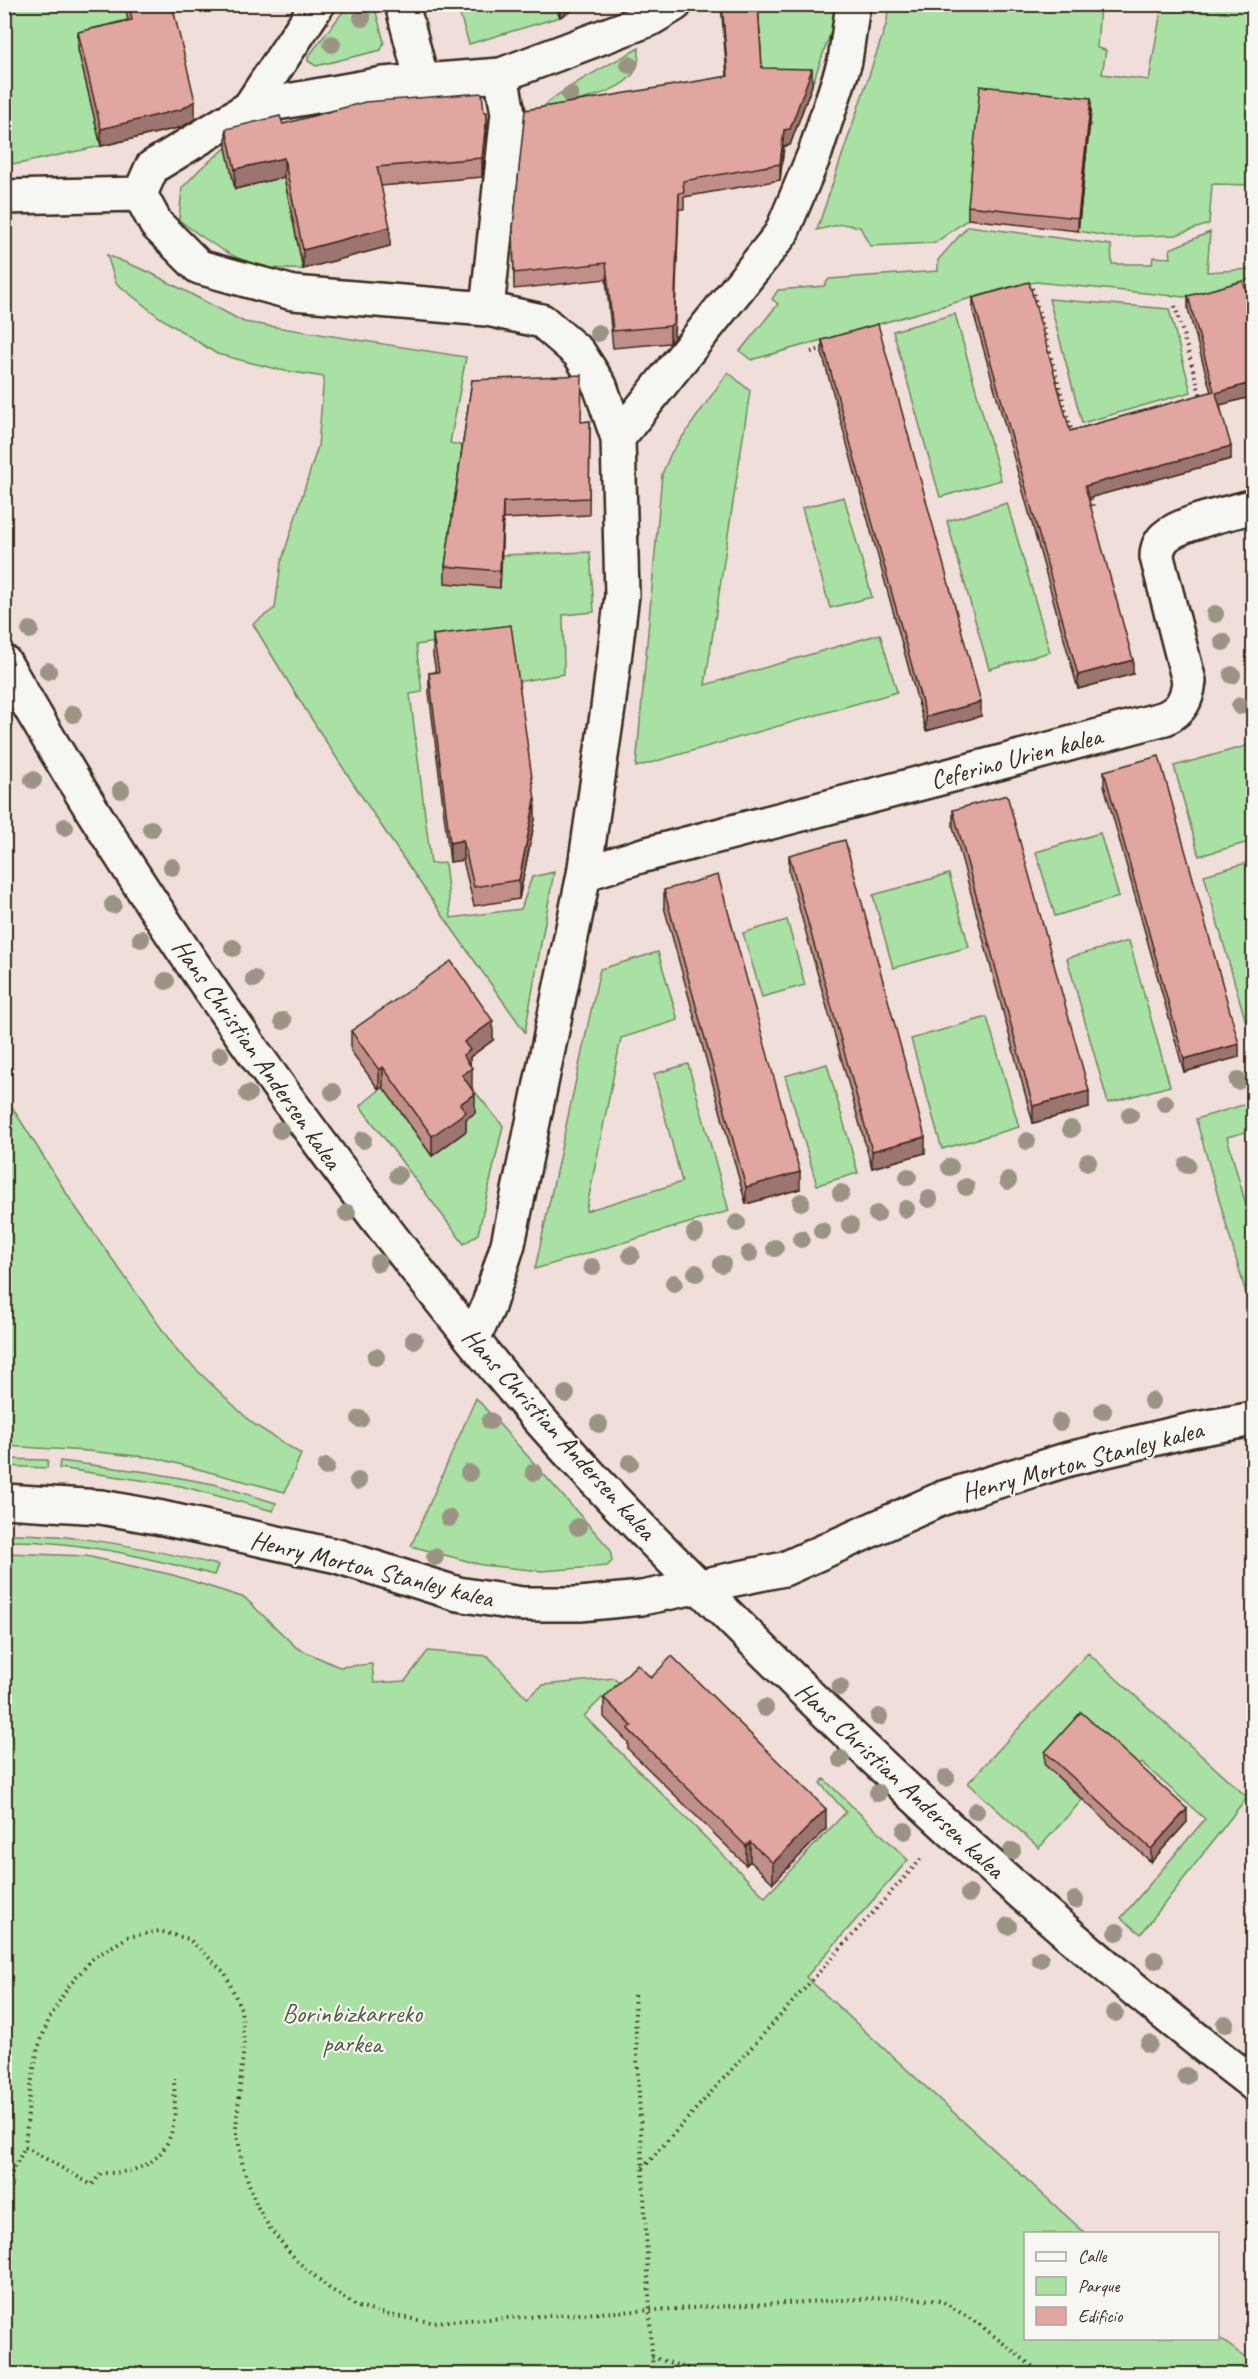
<svg xmlns="http://www.w3.org/2000/svg" width="1258" height="2379" viewBox="0 0 1258 2379" font-family="Caveat,sans-serif">
	<style>
		.green { fill: #a9e0a4; stroke: #728561; stroke-width: 1.5 }
		.lines { fill: none; stroke-linecap: round; stroke-linejoin: round }
		.minor-casing { stroke: #3b2a1e; stroke-width: 38 }
		.path { stroke: #3b2a1e; stroke-width: 4; stroke-dasharray: 1.5 4.5; stroke-linecap: butt }
		.minor { stroke: #f6f6f2; stroke-width: 33 }
		.tree { fill: #9b9485 }
		.wall { fill: #c18f89; stroke: #3b2a1e; stroke-width: 1.5 }
		.shaded-wall { fill: #9d746f; stroke: #3b2a1e; stroke-width: 1.5 }
		.building { fill: #e0a69f; stroke: #3b2a1e; stroke-width: 1.5 }
		.labels { text-anchor: middle; dominant-baseline: central; stroke-width: 4.5; stroke-linejoin: round; paint-order: stroke }
		.street-label { font-size: 26px; fill: #3b2a1e; stroke: #f6f6f2 }
		.park-label { font-size: 26px; fill: #565840; stroke: #f6f6f2 }
	</style>
	<rect width="100%" height="100%" fill="#efded9"/>
	<filter id="ink" filterUnits="userSpaceOnUse"><feTurbulence type="fractalNoise" baseFrequency=".0167" numOctaves="2"/><feDisplacementMap in="SourceGraphic" scale="12" xChannelSelector="R" yChannelSelector="G"/><feConvolveMatrix kernelMatrix="1 2 1 2 8 2 1 2 1" color-interpolation-filters="sRGB"/></filter>
	<g filter="url(#ink)">
		<path class="green" d="M 349,4 L 374,5 L 384,42 L 381,50 L 316,66 L 308,61 L 308,57 Z
			M 5,5 L 125,5 L 132,37 L 78,50 L 101,146 L 18,164 L 5,162 Z
			M 457,5 L 554,5 L 560,17 L 469,44 Z
			M 757,5 L 835,5 L 834,23 L 812,85 L 773,84 L 736,91 Z
			M 888,5 L 1100,5 L 1097,48 L 1106,50 L 1102,74 L 1149,80 L 1162,5 L 1253,5 L 1253,185 L 1212,184 L 1209,224 L 1176,235 L 1112,237 L 1078,231 L 1091,111 L 974,160 L 968,219 L 935,243 L 870,246 L 860,227 L 842,224 L 817,230 L 887,22 Z
			M 639,48 C 639,54 639,61 637,67 C 627,94 567,103 542,109 C 552,93 618,60 639,48 Z
			M 226,148 L 284,177 L 303,269 C 250,272 220,251 179,220 L 182,188 L 201,168 Z
			M 968,226 L 1111,245 L 1112,264 L 1152,264 L 1153,257 L 1171,258 L 1170,249 L 1210,232 L 1207,272 L 1253,269 L 1253,287 L 1251,279 L 1184,297 L 1036,282 L 1010,287 L 751,360 L 740,351 L 778,304 L 772,299 L 778,290 L 824,286 L 829,279 L 938,271 L 938,260 Z
			M 107,255 L 149,272 L 244,322 L 466,357 L 450,443 L 464,446 L 500,588 L 502,555 L 590,552 L 594,612 L 563,615 L 564,674 L 516,682 L 509,631 L 416,645 L 422,692 L 410,694 L 431,864 L 445,863 L 451,918 L 521,909 L 532,877 L 554,872 L 525,1032 C 430,899 337,765 253,624 L 275,608 L 281,563 L 318,446 L 324,377 L 280,370 L 217,354 L 159,317 L 116,283 Z
			M 1049,299 L 1169,309 L 1191,392 L 1082,423 Z
			M 955,314 L 1001,480 L 940,497 L 893,331 Z
			M 728,372 L 750,391 L 705,685 L 880,634 L 897,692 L 636,767 L 662,474 L 671,453 Z
			M 844,497 L 872,597 L 830,608 L 802,508 Z
			M 1007,503 L 1050,652 L 989,669 L 947,521 Z
			M 1253,744 L 1253,841 L 1199,856 L 1174,766 Z
			M 1100,833 L 1119,897 L 1055,916 L 1036,852 Z
			M 1253,861 L 1254,861 L 1253,1047 L 1204,875 Z
			M 949,874 L 969,947 L 893,968 L 873,895 Z
			M 787,920 L 805,985 L 762,997 L 743,933 Z
			M 1129,941 L 1170,1086 L 1108,1103 L 1067,958 Z
			M 658,952 L 678,1020 L 621,1038 L 586,1211 L 682,1182 L 654,1074 L 688,1064 L 729,1211 L 535,1269 L 600,969 Z
			M 987,1017 L 1019,1127 L 942,1149 L 911,1039 Z
			M 827,1064 L 858,1173 L 817,1185 L 785,1076 Z
			M 383,1087 L 432,1156 L 462,1094 L 472,1088 L 503,1126 L 478,1234 L 464,1244 L 360,1106 Z
			M 5,1096 L 72,1202 L 178,1352 L 252,1423 L 301,1454 L 285,1492 L 156,1458 L 87,1451 L 5,1446 Z
			M 1253,1102 L 1253,1130 L 1227,1137 L 1253,1230 L 1253,1318 L 1196,1119 Z
			M 476,1398 L 610,1549 L 612,1561 L 607,1566 L 542,1571 L 482,1565 L 411,1546 Z
			M 5,1459 L 48,1460 L 47,1468 L 5,1466 Z
			M 60,1461 L 147,1472 L 214,1484 L 276,1503 L 273,1511 L 181,1486 L 59,1468 Z
			M 5,1534 C 76,1533 149,1549 218,1565 L 214,1575 C 144,1557 78,1540 5,1541 Z
			M 5,1553 L 86,1556 L 173,1575 L 245,1598 L 297,1648 L 339,1667 L 372,1664 L 374,1683 L 405,1681 L 428,1651 L 488,1656 L 527,1698 L 543,1685 L 614,1678 L 624,1690 L 610,1704 L 602,1698 L 584,1716 L 765,1897 L 846,1812 L 820,1783 L 824,1779 L 908,1860 L 806,1977 L 1085,2233 L 1026,2234 L 1026,2338 L 1218,2337 L 1254,2364 L 1253,2374 L 5,2374 Z
			M 1088,1653 L 1247,1797 L 1141,1934 L 1121,1918 L 1205,1819 L 1142,1763 L 1132,1773 L 1045,1765 L 1082,1800 L 1039,1848 L 968,1783 Z"/>
		<g class="lines">
			<g class="minor-casing">
				<path id="minor" d="M 402,4 L 422,81
					M 249,108 L 383,84 L 501,75 L 650,19 L 675,4
					M 140,194 L 156,224 L 199,267 L 293,293 L 487,309 L 542,321 L 579,353 L 600,386 L 618,438 L 622,595 L 608,708 L 584,874 L 508,1244 L 488,1307 L 473,1339
					M 140,194 L 152,167 L 249,108 L 318,4
					M 4,197 L 140,194
					M 487,309 L 508,113 L 501,75
					M 618,438 L 781,234 L 815,153 L 845,61 L 853,4
					M 4,662 C 143,907 307,1136 484,1354 C 572,1463 673,1561 773,1660 C 925,1811 1083,1954 1254,2084
					M 584,874 L 640,856 L 1002,762 L 1165,718 C 1182,710 1187,699 1189,681 L 1157,557 C 1157,549 1159,543 1165,537 C 1181,522 1231,513 1254,506
					M 4,1501 L 101,1507 L 162,1518 L 337,1556 L 458,1594 L 522,1604 L 580,1604 L 642,1598 L 784,1569 L 943,1498 L 1069,1459 L 1191,1430 L 1254,1419"/>
			</g>
			<path class="path" d="M 1032,288 L 1072,433
				M 1175,306 L 1201,397
				M 811,352 L 825,348
				M 1089,493 L 1093,506
				M 634,1995 L 653,2374
				M 25,2147 L 92,2185 L 101,2173 C 139,2174 168,2162 174,2120 C 176,2106 174,2091 174,2078
				M 643,2168 L 922,1858
				M 4,2182 L 9,2178 L 25,2147 L 30,2089 L 38,2048 L 49,2019 L 68,1987 L 93,1958 L 128,1937 L 159,1931 L 189,1939 L 225,1973 L 241,2009 L 244,2045 L 236,2129 L 243,2167 L 257,2206 L 271,2230 L 298,2262 L 329,2288 L 358,2307 L 389,2315 L 431,2322 L 898,2297 L 942,2301 L 980,2325 L 1042,2374
				M 652,2357 L 705,2374"/>
			<use href="#minor" class="minor"/>
		</g>
		<g class="tree">
			<circle cx="362" cy="18" r="9"/>
			<circle cx="332" cy="44" r="9"/>
			<circle cx="629" cy="65" r="9"/>
			<circle cx="570" cy="95" r="9"/>
			<circle cx="598" cy="333" r="9"/>
			<circle cx="1215" cy="614" r="9"/>
			<circle cx="30" cy="630" r="9"/>
			<circle cx="1223" cy="642" r="9"/>
			<circle cx="48" cy="671" r="9"/>
			<circle cx="1232" cy="675" r="9"/>
			<circle cx="1240" cy="706" r="9"/>
			<circle cx="73" cy="714" r="9"/>
			<circle cx="33" cy="780" r="9"/>
			<circle cx="121" cy="790" r="9"/>
			<circle cx="65" cy="827" r="9"/>
			<circle cx="151" cy="829" r="9"/>
			<circle cx="172" cy="867" r="9"/>
			<circle cx="113" cy="905" r="9"/>
			<circle cx="141" cy="939" r="9"/>
			<circle cx="233" cy="948" r="9"/>
			<circle cx="254" cy="979" r="9"/>
			<circle cx="166" cy="981" r="9"/>
			<circle cx="283" cy="1021" r="9"/>
			<circle cx="220" cy="1055" r="9"/>
			<circle cx="1238" cy="1081" r="9"/>
			<circle cx="333" cy="1092" r="9"/>
			<circle cx="248" cy="1094" r="9"/>
			<circle cx="1165" cy="1103" r="9"/>
			<circle cx="1130" cy="1115" r="9"/>
			<circle cx="1071" cy="1129" r="9"/>
			<circle cx="280" cy="1130" r="9"/>
			<circle cx="363" cy="1140" r="9"/>
			<circle cx="1027" cy="1141" r="9"/>
			<circle cx="1088" cy="1162" r="9"/>
			<circle cx="1187" cy="1165" r="9"/>
			<circle cx="950" cy="1167" r="9"/>
			<circle cx="398" cy="1175" r="9"/>
			<circle cx="908" cy="1177" r="9"/>
			<circle cx="1008" cy="1181" r="9"/>
			<circle cx="966" cy="1187" r="9"/>
			<circle cx="841" cy="1193" r="9"/>
			<circle cx="929" cy="1199" r="9"/>
			<circle cx="801" cy="1202" r="9"/>
			<circle cx="906" cy="1209" r="9"/>
			<circle cx="347" cy="1213" r="9"/>
			<circle cx="877" cy="1214" r="9"/>
			<circle cx="737" cy="1223" r="9"/>
			<circle cx="850" cy="1225" r="9"/>
			<circle cx="822" cy="1231" r="9"/>
			<circle cx="695" cy="1233" r="9"/>
			<circle cx="801" cy="1239" r="9"/>
			<circle cx="775" cy="1248" r="9"/>
			<circle cx="749" cy="1254" r="9"/>
			<circle cx="631" cy="1255" r="9"/>
			<circle cx="378" cy="1263" r="9"/>
			<circle cx="722" cy="1264" r="9"/>
			<circle cx="592" cy="1267" r="9"/>
			<circle cx="696" cy="1273" r="9"/>
			<circle cx="674" cy="1283" r="9"/>
			<circle cx="414" cy="1340" r="9"/>
			<circle cx="376" cy="1357" r="9"/>
			<circle cx="566" cy="1394" r="9"/>
			<circle cx="1152" cy="1401" r="9"/>
			<circle cx="1103" cy="1411" r="9"/>
			<circle cx="360" cy="1419" r="9"/>
			<circle cx="490" cy="1421" r="9"/>
			<circle cx="1060" cy="1422" r="9"/>
			<circle cx="599" cy="1424" r="9"/>
			<circle cx="630" cy="1463" r="9"/>
			<circle cx="326" cy="1467" r="9"/>
			<circle cx="534" cy="1472" r="9"/>
			<circle cx="469" cy="1473" r="9"/>
			<circle cx="358" cy="1481" r="9"/>
			<circle cx="449" cy="1518" r="9"/>
			<circle cx="578" cy="1527" r="9"/>
			<circle cx="435" cy="1557" r="9"/>
			<circle cx="840" cy="1687" r="9"/>
			<circle cx="765" cy="1708" r="9"/>
			<circle cx="879" cy="1717" r="9"/>
			<circle cx="841" cy="1759" r="9"/>
			<circle cx="946" cy="1778" r="9"/>
			<circle cx="878" cy="1793" r="9"/>
			<circle cx="976" cy="1811" r="9"/>
			<circle cx="905" cy="1831" r="9"/>
			<circle cx="1012" cy="1851" r="9"/>
			<circle cx="969" cy="1894" r="9"/>
			<circle cx="1075" cy="1900" r="9"/>
			<circle cx="1008" cy="1926" r="9"/>
			<circle cx="1117" cy="1932" r="9"/>
			<circle cx="1040" cy="1959" r="9"/>
			<circle cx="1155" cy="1960" r="9"/>
			<circle cx="1115" cy="2013" r="9"/>
			<circle cx="1225" cy="2024" r="9"/>
			<circle cx="1149" cy="2044" r="9"/>
			<circle cx="1186" cy="2076" r="9"/>
		</g>
		<path class="wall" d="M 125,4 L 172,4 L 195,119 L 182,127 L 101,146 L 78,49 L 78,32 L 128,20 Z
			M 554,4 L 584,4 L 560,17 Z
			M 721,4 L 758,4 L 762,68 L 812,85 L 790,145 L 784,146 L 780,180 L 684,197 L 684,209 L 679,209 L 674,338 L 670,343 L 613,348 L 606,279 L 514,289 L 513,228 L 727,76 Z
			M 1091,111 L 1078,231 L 968,219 L 968,206 Z
			M 484,112 L 487,131 L 482,177 L 381,186 L 390,246 L 303,269 L 284,177 L 235,189 L 226,148 L 226,129 L 283,124 Z
			M 1188,296 L 1254,396 L 1220,405 L 1231,459 L 1088,498 L 1133,674 L 1078,689 L 973,311 L 973,298 L 1070,431 L 1211,392 L 1188,309 Z
			M 822,340 L 981,716 L 926,731 L 822,353 Z
			M 472,380 L 581,422 L 590,421 L 589,515 L 503,519 L 500,588 L 445,583 L 445,566 Z
			M 433,635 L 535,819 L 519,899 L 474,906 L 463,860 L 450,862 L 429,692 L 429,673 L 436,672 L 433,655 Z
			M 1104,771 L 1239,1057 L 1184,1072 L 1104,785 Z
			M 953,810 L 1089,1108 L 1033,1123 L 953,827 Z
			M 789,855 L 925,1153 L 872,1168 L 789,872 Z
			M 664,890 L 800,1189 L 746,1204 L 664,907 Z
			M 351,1031 L 493,1040 L 470,1057 L 471,1088 L 475,1113 L 466,1119 L 466,1131 L 432,1156 L 383,1087 L 379,1090 L 351,1051 Z
			M 1254,1123 L 1254,1155 L 1250,1144 L 1250,1124 Z
			M 651,1678 L 826,1829 L 773,1883 L 750,1861 L 746,1865 L 628,1749 L 628,1742 L 604,1717 L 604,1698 Z
			M 1045,1752 L 1187,1822 L 1151,1862 L 1045,1765 Z"/>
		<path class="shaded-wall" d="M 560,4 L 584,4 L 560,17 Z
			M 812,69 L 812,85 L 790,145 L 784,146 L 780,180 L 780,164 L 784,130 Z
			M 1091,98 L 1091,111 L 1078,231 L 1078,218 Z
			M 195,101 L 195,119 L 182,127 L 101,146 L 101,129 Z
			M 487,112 L 487,131 L 482,177 L 482,158 Z
			M 284,158 L 284,177 L 235,189 L 235,169 Z
			M 679,193 L 674,338 L 670,343 L 670,326 Z
			M 390,227 L 390,246 L 303,269 L 303,250 Z
			M 1254,382 L 1254,396 L 1216,406 L 1216,393 Z
			M 1231,446 L 1231,459 L 1085,499 L 1085,486 Z
			M 503,502 L 503,519 L 500,588 L 500,571 Z
			M 1133,660 L 1133,674 L 1078,689 L 1078,675 Z
			M 981,702 L 981,716 L 926,731 L 926,717 Z
			M 535,800 L 535,819 L 519,899 L 519,880 Z
			M 463,840 L 463,860 L 450,862 L 450,843 Z
			M 493,1021 L 493,1040 L 470,1057 L 470,1069 L 463,1074 L 464,1042 Z
			M 1239,1044 L 1239,1057 L 1184,1072 L 1184,1059 Z
			M 383,1067 L 383,1087 L 379,1090 L 379,1070 Z
			M 472,1068 L 472,1088 L 462,1094 L 462,1075 Z
			M 1089,1091 L 1089,1108 L 1033,1123 L 1033,1106 Z
			M 475,1094 L 475,1113 L 466,1119 L 466,1131 L 432,1156 L 432,1136 L 460,1104 Z
			M 925,1137 L 925,1153 L 872,1168 L 872,1151 Z
			M 800,1172 L 800,1189 L 746,1204 L 746,1187 Z
			M 826,1809 L 826,1829 L 773,1883 L 773,1863 Z
			M 1187,1809 L 1187,1822 L 1151,1862 L 1151,1849 Z
			M 750,1842 L 750,1861 L 746,1865 L 746,1846 Z"/>
		<path class="building" d="M 129,4 L 172,4 L 195,101 L 182,109 L 101,129 L 78,32 L 132,20 Z
			M 722,4 L 758,4 L 762,68 L 812,69 L 790,129 L 784,130 L 780,164 L 683,181 L 684,192 L 679,193 L 674,322 L 670,326 L 613,331 L 606,263 L 514,273 L 513,228 L 525,110 L 728,76 Z
			M 980,86 L 1091,98 L 1078,218 L 968,206 Z
			M 482,93 L 484,112 L 487,112 L 482,158 L 377,167 L 390,227 L 303,250 L 284,158 L 235,169 L 226,129 L 280,116 L 283,124 L 365,102 Z
			M 1243,281 L 1254,317 L 1254,382 L 1216,393 L 1231,446 L 1085,486 L 1133,660 L 1078,675 L 973,298 L 1029,282 L 1070,431 L 1214,391 L 1188,296 Z
			M 878,324 L 981,702 L 926,717 L 822,340 Z
			M 582,375 L 581,422 L 590,421 L 589,498 L 503,502 L 500,571 L 445,566 L 472,380 Z
			M 511,625 L 535,800 L 519,880 L 474,887 L 463,840 L 450,843 L 429,673 L 439,672 L 433,635 Z
			M 1159,756 L 1239,1044 L 1184,1059 L 1104,771 Z
			M 1007,795 L 1089,1091 L 1033,1106 L 953,810 Z
			M 845,840 L 925,1137 L 872,1151 L 789,855 Z
			M 718,875 L 800,1172 L 746,1187 L 664,890 Z
			M 451,961 L 493,1021 L 464,1042 L 470,1050 L 463,1055 L 472,1068 L 462,1075 L 475,1094 L 460,1104 L 466,1112 L 432,1136 L 383,1067 L 379,1070 L 351,1031 Z
			M 1254,1123 L 1254,1136 L 1250,1124 Z
			M 672,1656 L 826,1809 L 773,1863 L 750,1842 L 746,1846 L 628,1729 L 632,1726 L 604,1698 L 637,1664 L 651,1678 Z
			M 1081,1712 L 1187,1809 L 1151,1849 L 1045,1752 Z"/>
	</g>
	<g class="labels">
		<g class="street-label">
			<text transform="translate(1016 758) rotate(-15)">Ceferino Urien kalea</text>
			<text transform="translate(257 1054) rotate(55)">Hans Christian Andersen kalea</text>
			<text transform="translate(559 1434) rotate(48)">Hans Christian Andersen kalea</text>
			<text transform="translate(1082 1461) rotate(-15)">Henry Morton Stanley kalea</text>
			<text transform="translate(372 1569) rotate(14)">Henry Morton Stanley kalea</text>
			<text transform="translate(900 1780) rotate(43)">Hans Christian Andersen kalea</text>
		</g>
		<g class="park-label">
			<text x="352" y="2013">Borinbizkarreko<tspan x="352" dy="30">parkea</tspan></text>
		</g>
	</g>
	<rect width="1258" height="2379" fill="none" stroke="#f6f6f2" stroke-width="24"/>
	<rect x="12" y="12" width="1234" height="2355" fill="none" stroke="#3b2a1e" stroke-width="2" filter="url(#ink)"/>
	<rect x="1024" y="2232" width="195" height="108" fill="#f6f6f2" stroke="#aba49d" stroke-width="1.5"/>
	<rect x="1036" y="2252" width="30" height="9" fill="#f6f6f2" stroke="#aba49d" stroke-width="1.5"/>
	<text x="1078" y="2262" font-size="18" fill="#3b2a1e">Calle</text>
	<rect x="1036" y="2277" width="30" height="18" fill="#a9e0a4" stroke="#aba49d" stroke-width="1.5"/>
	<text x="1078" y="2292" font-size="18" fill="#3b2a1e">Parque</text>
	<rect x="1036" y="2307" width="30" height="18" fill="#e0a69f" stroke="#aba49d" stroke-width="1.5"/>
	<text x="1078" y="2322" font-size="18" fill="#3b2a1e">Edificio</text>
</svg>
